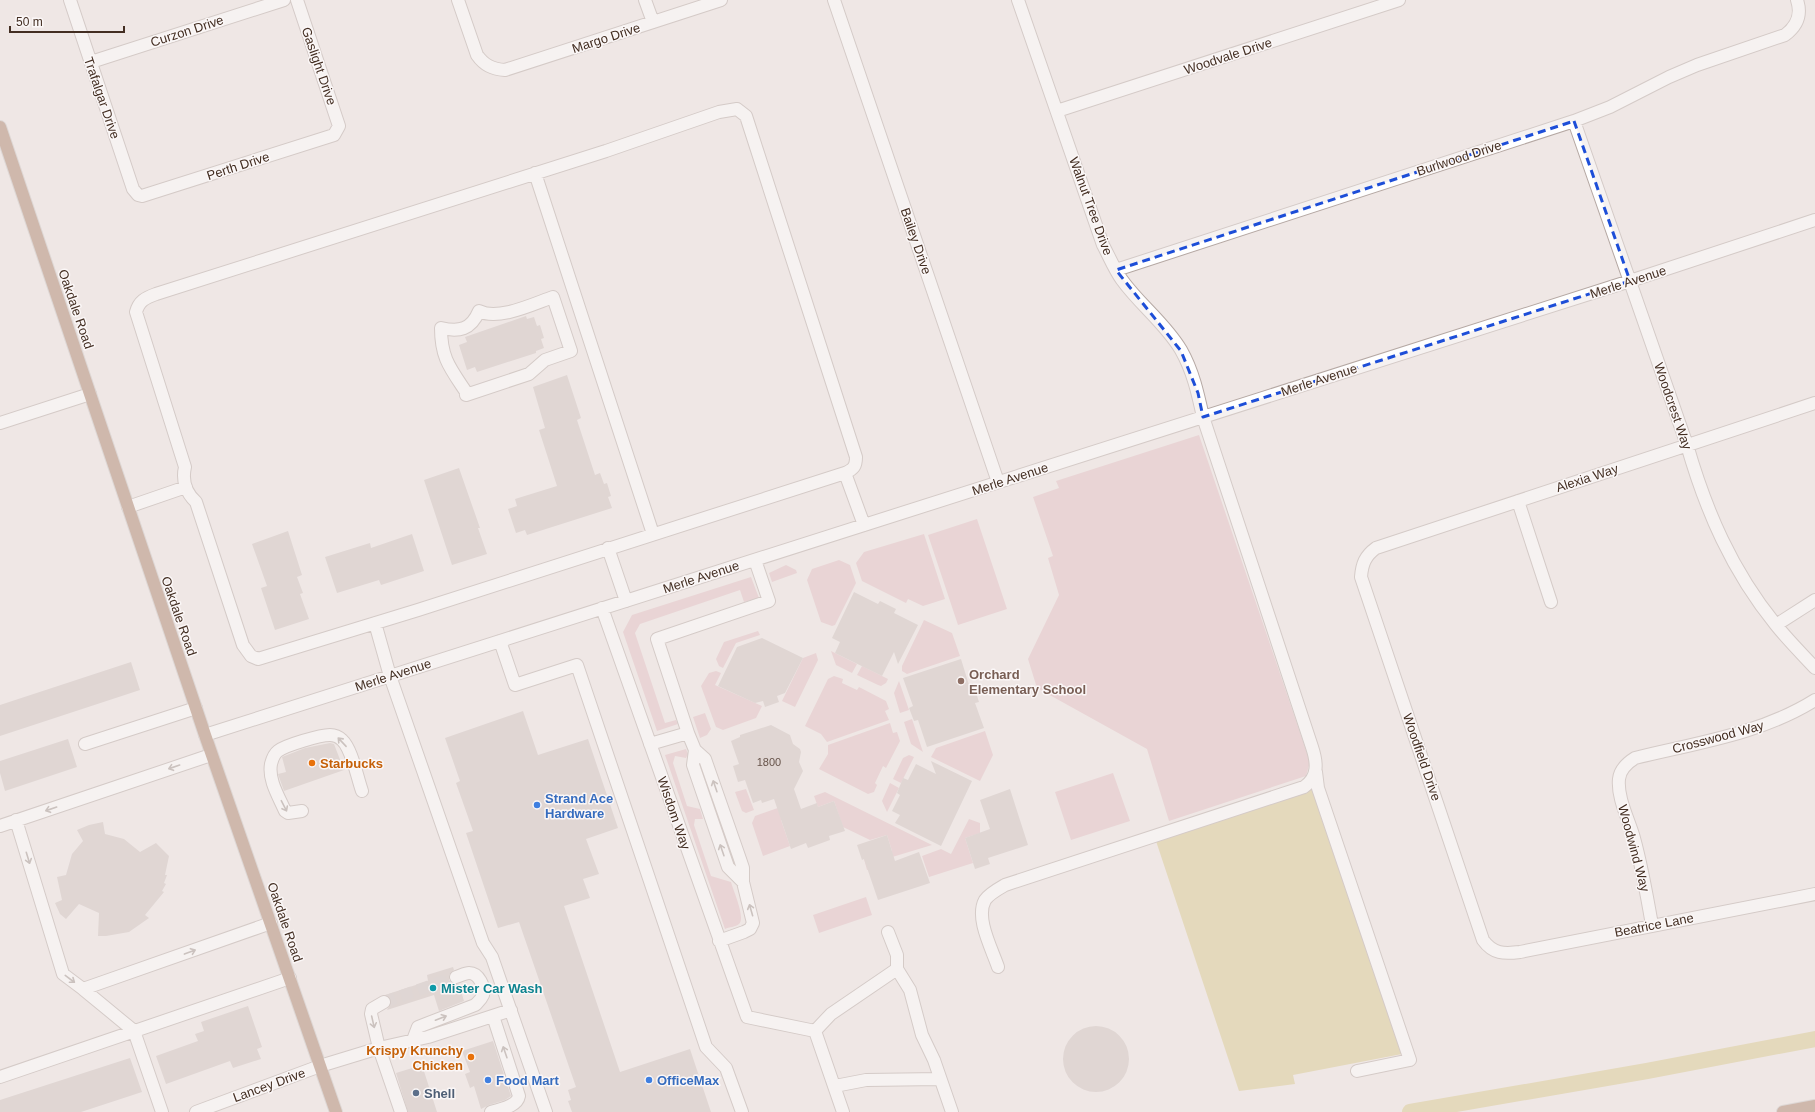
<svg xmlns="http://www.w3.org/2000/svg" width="1815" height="1112" viewBox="0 0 1815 1112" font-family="Arial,sans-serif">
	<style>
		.green { fill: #e2bdc1 }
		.water { fill: #d8c78a }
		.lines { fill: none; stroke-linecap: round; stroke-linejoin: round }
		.canal { stroke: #d8c78a; stroke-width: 16 }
		.building { fill: #cec1bd }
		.minor-tunnel { stroke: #cdc2be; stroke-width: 12; stroke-dasharray: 12 6; stroke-linecap: butt }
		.minor-casing { stroke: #b5a8a3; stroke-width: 14 }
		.major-casing { stroke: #cac4c1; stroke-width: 14 }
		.minor { stroke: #fff; stroke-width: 12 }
		.major { stroke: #a87f67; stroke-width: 12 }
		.oneway { stroke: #a19690 }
		.marked { fill: none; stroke: #1d4ed8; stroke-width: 3; stroke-dasharray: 8 5; stroke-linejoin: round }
		.education-dot { fill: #8d6e63; stroke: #fbf7f7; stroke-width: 1.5 }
		.food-dot { fill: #e8710a; stroke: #fbf7f7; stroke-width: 1.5 }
		.shop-dot { fill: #3f7fe0; stroke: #fbf7f7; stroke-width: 1.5 }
		.culture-dot { fill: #0f9aa8; stroke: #fbf7f7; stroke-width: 1.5 }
		.service-dot { fill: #5c6f8a; stroke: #fbf7f7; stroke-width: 1.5 }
		.labels { text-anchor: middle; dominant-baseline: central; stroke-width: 3; stroke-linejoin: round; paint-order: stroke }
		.number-label { font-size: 11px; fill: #665349 }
		.street-label { font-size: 13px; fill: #432e22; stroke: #fbf7f7 }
		.education-label { font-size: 13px; font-weight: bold; fill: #785e54; stroke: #fbf7f7; text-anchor: start }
		.food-label { font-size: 13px; font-weight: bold; fill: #c56008; stroke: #fbf7f7; text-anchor: start }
		.shop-label { font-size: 13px; font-weight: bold; fill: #366cbe; stroke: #fbf7f7; text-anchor: start }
		.culture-label { font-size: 13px; font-weight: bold; fill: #0d838f; stroke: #fbf7f7; text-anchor: start }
		.service-label { font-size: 13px; font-weight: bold; fill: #4e5e75; stroke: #fbf7f7; text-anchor: start }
	</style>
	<rect width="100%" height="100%" fill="#efe7e5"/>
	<path class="green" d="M 1199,435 L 1310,762 L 1306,776 L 1169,821 L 1147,749 L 1037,688 L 1028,659 L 1059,595 L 1048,558 L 1053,556 L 1033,497 L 1059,488 L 1056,481 Z
		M 977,519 L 1007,609 L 958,625 L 928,535 Z
		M 924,534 L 945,599 L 923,606 L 908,599 L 906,603 L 862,581 L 856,563 L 864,552 Z
		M 839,560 L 850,565 L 856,583 L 835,625 L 832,626 L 821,622 L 807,580 L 812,569 Z
		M 786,565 L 796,570 L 797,573 L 772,582 L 769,573 Z
		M 751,577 L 759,598 L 744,602 L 740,590 L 640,624 L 635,633 L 665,723 L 676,720 L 678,724 L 657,731 L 623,632 L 632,615 Z
		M 924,620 L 952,633 L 960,656 L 907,674 L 902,671 L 902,666 Z
		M 758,631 L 760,635 L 736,643 L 723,668 L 719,666 L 716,659 L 724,642 Z
		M 831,651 L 857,664 L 852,673 L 836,665 Z
		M 816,653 L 818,660 L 795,707 L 782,701 L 803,658 Z
		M 862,666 L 888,679 L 886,683 L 881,686 L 878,685 L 857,675 Z
		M 716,671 L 721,673 L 715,685 L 762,706 L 756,718 L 723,730 L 716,727 L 701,686 L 709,673 Z
		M 834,676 L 843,679 L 842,683 L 857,690 L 859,687 L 886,701 L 889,709 L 885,711 L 889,720 L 827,742 L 821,734 L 805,726 L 828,679 Z
		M 899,681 L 909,710 L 900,713 L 894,693 Z
		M 705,713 L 711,729 L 707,735 L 700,738 L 693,717 Z
		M 912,719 L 923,752 L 911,744 L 904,722 Z
		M 890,723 L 893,733 L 897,732 L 900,741 L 886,768 L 883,766 L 875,783 L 877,785 L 874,792 L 868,794 L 819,769 L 828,754 L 828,745 Z
		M 985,731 L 993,755 L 980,781 L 931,757 L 936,748 Z
		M 686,749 L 688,754 L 686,758 L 675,756 L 673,763 L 687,806 L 700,809 L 703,819 L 695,819 L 694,825 L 711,876 L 731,882 C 733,890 746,918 739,924 C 736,927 729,927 725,929 L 665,755 Z
		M 909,755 L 914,757 L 901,783 L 893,779 L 903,758 Z
		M 1113,773 L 1130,821 L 1071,840 L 1055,792 Z
		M 890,783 L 899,788 L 887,812 L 882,801 Z
		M 746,789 L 754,810 L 746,813 L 742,811 L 735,792 Z
		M 825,792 L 932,845 L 879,861 L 880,866 L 867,870 L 864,859 L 892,851 L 887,835 L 870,840 L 843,827 L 834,801 L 818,807 L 814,796 Z
		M 792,803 L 796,815 L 781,820 L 790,846 L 763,856 L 752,823 L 755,816 Z
		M 969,819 L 980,823 L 980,833 L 965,838 L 973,863 L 929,877 L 922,856 L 941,849 L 951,854 Z
		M 866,897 L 872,915 L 819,933 L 813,915 Z"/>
	<path class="water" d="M 1312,789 L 1402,1054 L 1293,1075 L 1295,1084 L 1239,1091 L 1156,841 Z"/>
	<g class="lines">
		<path class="canal" d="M 1410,1112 L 1647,1071 L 1815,1039"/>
	</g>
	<path class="building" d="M 526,316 L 527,319 L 534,317 L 537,326 L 540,325 L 544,338 L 541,339 L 544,348 L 536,351 L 536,353 L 477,372 L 475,367 L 467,370 L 459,345 L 467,342 L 465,337 Z
		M 567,375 L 581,418 L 577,420 L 595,475 L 600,473 L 604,484 L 607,483 L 611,496 L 608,497 L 612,508 L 527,535 L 525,530 L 516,533 L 508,509 L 517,506 L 515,499 L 557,486 L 539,430 L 545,428 L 533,387 Z
		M 459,468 L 480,528 L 478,528 L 487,554 L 452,565 L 424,480 Z
		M 288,531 L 302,575 L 297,577 L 303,593 L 300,594 L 309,619 L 275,630 L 261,588 L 267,586 L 252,544 Z
		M 412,534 L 424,571 L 381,585 L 379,580 L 337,593 L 325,557 L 370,543 L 371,548 Z
		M 854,592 L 878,604 L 880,601 L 896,609 L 894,613 L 918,625 L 898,664 L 894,652 L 882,676 L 835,653 L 840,642 L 832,638 Z
		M 762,638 L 803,658 L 785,693 L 777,696 L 779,702 L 765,707 L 763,701 L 755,703 L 718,686 L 737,647 Z
		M 961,659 L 969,685 L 973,683 L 979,702 L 975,703 L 984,728 L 927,747 L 918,720 L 914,721 L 909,708 L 913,706 L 903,678 Z
		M 131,662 L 140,690 L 0,736 L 0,705 Z
		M 523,711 L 538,755 L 588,739 L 618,828 L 586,839 L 599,874 L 583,879 L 590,898 L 564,906 L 620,1072 L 690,1049 L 711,1112 L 572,1112 L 568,1101 L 571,1100 L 568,1090 L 576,1087 L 519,922 L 498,928 L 466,833 L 473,831 L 456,783 L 460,781 L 445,738 Z
		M 771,725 L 790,735 L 793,744 L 800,749 L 801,752 L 799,762 L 803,771 L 794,789 L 801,809 L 817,803 L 818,807 L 834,801 L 845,831 L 829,836 L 830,840 L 808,848 L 806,843 L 791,849 L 774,799 L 762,803 L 761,800 L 753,803 L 745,780 L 738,782 L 733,766 L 739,764 L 731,741 L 740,737 L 740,735 Z
		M 68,739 L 77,767 L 5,791 L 0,773 L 0,761 Z
		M 330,743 L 334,744 L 344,770 L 284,791 L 278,774 L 286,772 L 282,757 L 305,748 Z
		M 931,761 L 972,781 L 941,846 L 895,823 L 900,815 L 892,811 L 900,795 L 897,793 L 903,778 L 908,780 L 916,764 L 936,774 Z
		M 1010,789 L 1028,845 L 988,858 L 990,864 L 975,869 L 965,838 L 990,829 L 980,800 Z
		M 103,822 L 105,834 L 124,839 L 140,852 L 156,843 L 169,856 L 165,875 L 167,875 L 164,883 L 166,884 L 162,891 L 164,892 L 145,915 L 149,918 L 129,932 L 106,936 L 98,936 L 99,913 L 79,904 L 66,919 L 60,914 L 55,903 L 62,900 L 57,877 L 66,875 L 72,854 L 83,841 L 77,830 L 89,825 Z
		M 887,835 L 895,861 L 919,852 L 930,883 L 878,900 L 864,859 L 862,860 L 857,845 Z
		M 453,967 L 454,970 L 449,975 L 449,980 L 454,984 L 459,984 L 464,1001 L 439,1011 L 434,995 L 387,1010 L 391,1002 L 390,998 L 385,995 L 428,981 L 427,975 Z
		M 248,1006 L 262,1047 L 257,1049 L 261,1059 L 233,1068 L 230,1061 L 166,1084 L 156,1056 L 198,1041 L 195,1034 L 204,1031 L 201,1022 Z
		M1063 1059a33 33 0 1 1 66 0a33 33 0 1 1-66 0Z
		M 493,1041 L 511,1096 L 505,1100 L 489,1105 L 481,1109 L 474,1086 L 470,1088 L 465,1074 L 470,1072 L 462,1051 Z
		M 130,1058 L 142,1092 L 81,1112 L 0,1112 L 0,1100 Z
		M 422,1065 L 437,1112 L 408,1112 L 396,1073 Z"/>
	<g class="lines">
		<path class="minor-tunnel" d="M 384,1002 L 456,977"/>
		<g class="minor-casing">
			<path id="minor" d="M 70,0 L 133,189 L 138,195 L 142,196 L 334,135 L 339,126 L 297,0
				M 458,0 L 477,55 C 484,65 492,69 505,70 L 721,0
				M 645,0 L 653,22
				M 834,0 L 998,482
				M 91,62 L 284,0
				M 1057,111 L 1399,0
				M 1574,121 L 1687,445 C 1706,511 1732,571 1776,625 C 1788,640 1802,654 1815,668
				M 535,173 L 653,534
				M 1116,270 L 1574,121 L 1610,107 L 1669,77 L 1697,65 L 1785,35 C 1797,26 1802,15 1797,0
				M 553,297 L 571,351 L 545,360 L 529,374 L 466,395 L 466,392 C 450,368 441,358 441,328 C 459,332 471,330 479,311 C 498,321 533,304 553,297 Z
				M 1815,403 L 1376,548 C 1365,556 1362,564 1361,577 L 1483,940 C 1493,954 1504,954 1520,952 L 1815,894
				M 0,423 L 90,394
				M 845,473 L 418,610 L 258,659 L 251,656 L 243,645 L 196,502 C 186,493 182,480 185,467 L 136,312 C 139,301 145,298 156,294 L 606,151 L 719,112 L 737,109 L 746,116 L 856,457 C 856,466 854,469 845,473 L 864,525
				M 1518,501 L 1551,602
				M 128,507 L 186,487
				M 608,548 L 626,601
				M 602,608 L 747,1017 L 815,1031 L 831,1014 L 897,969 L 897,955 L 888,932
				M 375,623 L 390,676 L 483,943 L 492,957 L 546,1112
				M 1776,625 L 1815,600
				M 500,641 L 515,685 L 577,665 L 706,1047 L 726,1068 L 742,1112
				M 688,733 L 695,750 L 705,759 L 740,859 L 743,868 L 743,882 L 753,923 L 750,929 L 744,932 L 719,941
				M 205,735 L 1630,281 L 1815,220
				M 85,744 L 196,708
				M 650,744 L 688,733 L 657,639 L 769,601 L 755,560
				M 695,750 L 693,765 L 728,867 L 743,882
				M 1316,772 L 1318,788 L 1410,1060 L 1357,1071
				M 302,811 L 288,813 L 285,811 C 279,797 268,780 271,764 C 272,760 274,754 278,751 C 286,745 320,735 330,735 C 334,735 339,737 342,740 C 352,749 357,777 362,791
				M 16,820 L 63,974 L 83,989 L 271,923
				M 0,826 L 211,755
				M 1652,925 C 1647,896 1642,867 1634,838 C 1629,820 1617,798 1619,779 C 1620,770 1627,763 1635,758 C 1696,743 1761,734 1815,700
				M 998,967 C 992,949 975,918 985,900 C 989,894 998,889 1005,885 L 1304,787 C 1319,777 1317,762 1312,747 L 1203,417 C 1198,394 1193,371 1181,350 C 1165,323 1140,305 1122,280 C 1114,269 1109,256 1103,245 L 1018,0
				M 897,969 L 910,990 L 922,1035 L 934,1060 L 952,1112
				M 83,989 L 134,1031 L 162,1112
				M 384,1002 L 372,1009 L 371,1014 L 379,1048 L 401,1112
				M 815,1031 L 843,1112
				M 413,1040 L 418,1027 L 475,1005 C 478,1002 481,1000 483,995 C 485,987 479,973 469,973 C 465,973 460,976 456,977
				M 0,1077 L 290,978
				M 835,1086 L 866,1080 L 940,1079
				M 196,1112 L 320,1066 L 379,1048 L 428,1037 L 511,1010
				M 491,1112 C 500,1109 517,1107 519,1096 L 493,1016"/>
		</g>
		<g class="major-casing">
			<path id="major" d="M 0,127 L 205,735 L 336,1112
				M 1783,1112 L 1815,1106"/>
		</g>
		<use href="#minor" class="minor"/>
		<use href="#major" class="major"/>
	</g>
	<defs><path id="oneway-shaft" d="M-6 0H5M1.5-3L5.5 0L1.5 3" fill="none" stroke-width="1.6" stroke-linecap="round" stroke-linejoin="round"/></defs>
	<g class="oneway">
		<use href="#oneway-shaft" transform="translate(342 742) rotate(-133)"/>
		<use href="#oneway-shaft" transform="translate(174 767) rotate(161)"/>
		<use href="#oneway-shaft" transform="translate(715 786) rotate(-109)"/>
		<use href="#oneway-shaft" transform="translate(284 806) rotate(63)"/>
		<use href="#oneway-shaft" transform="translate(51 809) rotate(161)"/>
		<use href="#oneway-shaft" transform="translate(722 850) rotate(-109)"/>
		<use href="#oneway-shaft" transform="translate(28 858) rotate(73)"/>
		<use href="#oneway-shaft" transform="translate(751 910) rotate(-106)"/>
		<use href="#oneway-shaft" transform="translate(190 952) rotate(-20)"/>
		<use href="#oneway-shaft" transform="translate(70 979) rotate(37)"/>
		<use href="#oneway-shaft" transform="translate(441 1018) rotate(-21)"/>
		<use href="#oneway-shaft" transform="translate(373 1022) rotate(77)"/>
		<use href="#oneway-shaft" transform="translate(505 1052) rotate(-109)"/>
	</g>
	<path d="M0 0H1815V1112H0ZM 1574,121 L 1630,281 L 1203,417 L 1198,393 L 1181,351 L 1116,270 Z" fill="#efe7e5" fill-opacity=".55" fill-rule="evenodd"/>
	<path class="marked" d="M 1574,121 L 1630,281 L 1203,417 L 1198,393 L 1181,351 L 1116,270 Z"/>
	<circle class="education-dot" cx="961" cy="681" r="4"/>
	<g class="food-dot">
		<circle cx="312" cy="763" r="4"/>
		<circle cx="471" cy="1057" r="4"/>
	</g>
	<g class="shop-dot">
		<circle cx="537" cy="805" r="4"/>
		<circle cx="488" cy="1080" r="4"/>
		<circle cx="649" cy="1080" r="4"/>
	</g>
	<circle class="culture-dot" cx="433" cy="988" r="4"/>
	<circle class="service-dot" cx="416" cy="1093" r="4"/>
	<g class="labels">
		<g class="number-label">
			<text x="769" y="762">1800</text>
		</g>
		<g class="street-label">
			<text transform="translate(187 31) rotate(-18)">Curzon Drive</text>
			<text transform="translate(606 38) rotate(-18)">Margo Drive</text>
			<text transform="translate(1228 56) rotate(-18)">Woodvale Drive</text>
			<text transform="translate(319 66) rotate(71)">Gaslight Drive</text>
			<text transform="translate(102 98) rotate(71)">Trafalgar Drive</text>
			<text transform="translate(1459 158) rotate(-18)">Burlwood Drive</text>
			<text transform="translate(238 166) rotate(-18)">Perth Drive</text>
			<text transform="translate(1091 206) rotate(70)">Walnut Tree Drive</text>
			<text transform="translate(916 241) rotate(71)">Bailey Drive</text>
			<text transform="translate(1628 282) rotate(-18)">Merle Avenue</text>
			<text transform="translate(76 309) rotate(71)">Oakdale Road</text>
			<text transform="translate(1319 380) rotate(-18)">Merle Avenue</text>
			<text transform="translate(1673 406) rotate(71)">Woodcrest Way</text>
			<text transform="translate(1587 478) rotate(-18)">Alexia Way</text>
			<text transform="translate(1010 479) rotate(-18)">Merle Avenue</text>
			<text transform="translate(701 577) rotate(-18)">Merle Avenue</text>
			<text transform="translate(179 616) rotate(71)">Oakdale Road</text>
			<text transform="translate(393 675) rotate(-18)">Merle Avenue</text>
			<text transform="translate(1718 737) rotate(-15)">Crosswood Way</text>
			<text transform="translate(1422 757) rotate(71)">Woodfield Drive</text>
			<text transform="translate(674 813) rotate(71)">Wisdom Way</text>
			<text transform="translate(1634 848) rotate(75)">Woodwind Way</text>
			<text transform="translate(285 922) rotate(71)">Oakdale Road</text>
			<text transform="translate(1654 925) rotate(-11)">Beatrice Lane</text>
			<text transform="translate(269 1085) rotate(-20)">Lancey Drive</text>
		</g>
		<g class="education-label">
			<text x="969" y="674">Orchard<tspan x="969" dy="15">Elementary School</tspan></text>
		</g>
		<g class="food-label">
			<text x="320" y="763">Starbucks</text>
			<text x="463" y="1050" text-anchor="end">Krispy Krunchy<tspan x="463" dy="15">Chicken</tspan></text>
		</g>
		<g class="shop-label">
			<text x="545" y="798">Strand Ace<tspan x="545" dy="15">Hardware</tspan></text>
			<text x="496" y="1080">Food Mart</text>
			<text x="657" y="1080">OfficeMax</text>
		</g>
		<g class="culture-label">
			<text x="441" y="988">Mister Car Wash</text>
		</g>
		<g class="service-label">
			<text x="424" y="1093">Shell</text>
		</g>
	</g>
	<path d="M10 26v6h114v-6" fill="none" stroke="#432e22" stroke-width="2"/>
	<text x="16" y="26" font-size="12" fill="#432e22" stroke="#fbf7f7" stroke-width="3" paint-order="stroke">50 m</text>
</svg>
